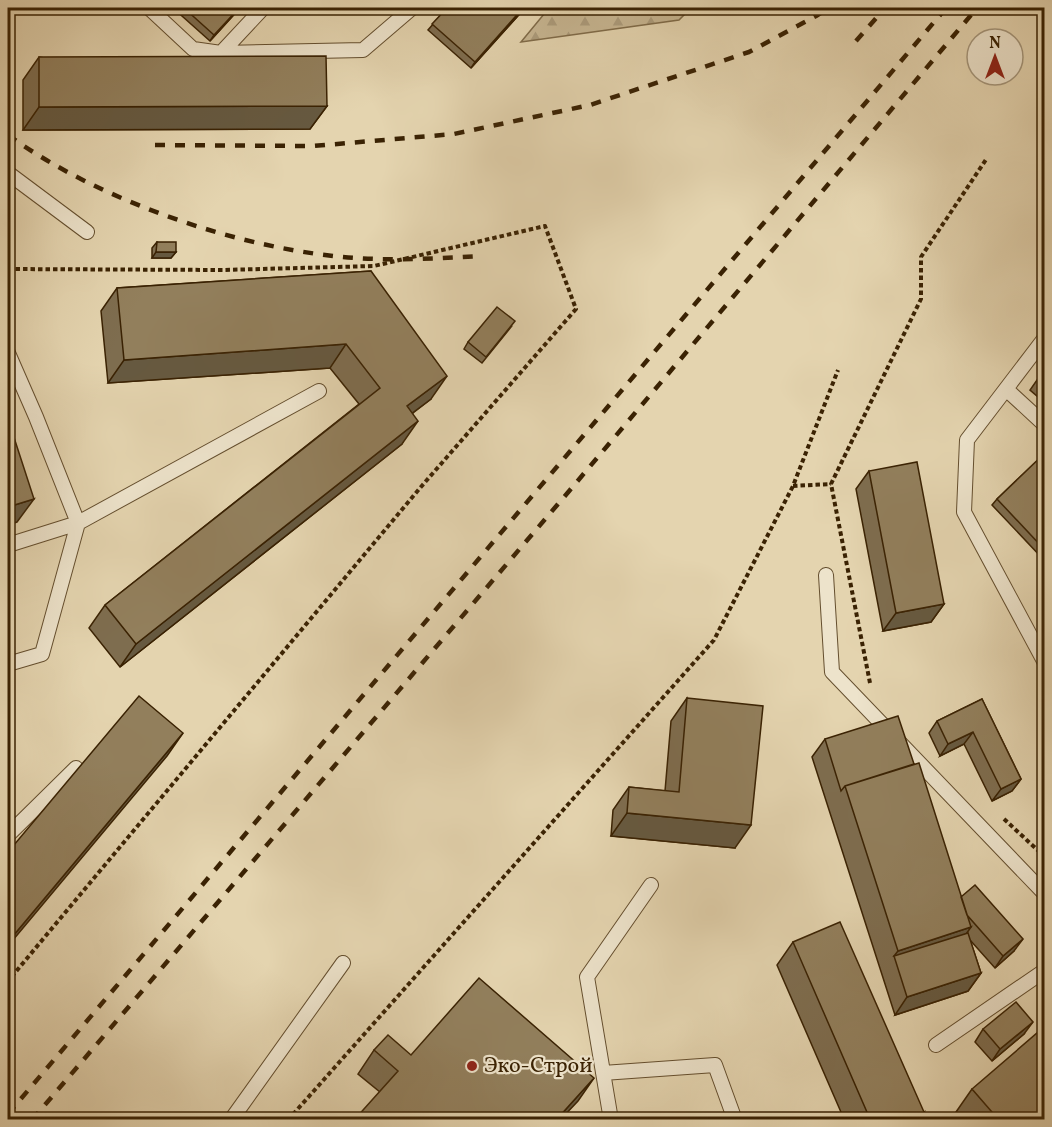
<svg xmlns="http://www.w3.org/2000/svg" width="1052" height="1127" viewBox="0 0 1052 1127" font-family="Vollkorn,serif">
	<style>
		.forest { fill: url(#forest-firs); stroke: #806c4a; stroke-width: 1.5 }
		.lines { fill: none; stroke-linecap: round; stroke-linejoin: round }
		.lane-casing { stroke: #644e2e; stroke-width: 16 }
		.path { stroke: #3a2203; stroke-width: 4; stroke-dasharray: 4.5 3; stroke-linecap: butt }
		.lane { stroke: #ede3cb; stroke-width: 14 }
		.rail { stroke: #3a2203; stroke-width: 4.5; stroke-dasharray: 10 10; stroke-linecap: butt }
		.wall { fill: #7e6d4f; stroke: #3a2203; stroke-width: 1.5 }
		.shaded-wall { fill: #665940; stroke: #3a2203; stroke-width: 1.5 }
		.building { fill: #927f5c; stroke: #3a2203; stroke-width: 1.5 }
		.poi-dot { fill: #8f2418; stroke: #ede3cb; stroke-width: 2 }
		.labels { text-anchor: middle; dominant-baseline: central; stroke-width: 4.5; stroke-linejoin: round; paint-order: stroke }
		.poi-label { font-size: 22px; fill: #3a2203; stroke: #ede3cb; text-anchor: start }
	</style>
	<defs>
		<pattern id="forest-firs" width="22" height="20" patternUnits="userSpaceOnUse" patternTransform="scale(1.5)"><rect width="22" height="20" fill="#c7b692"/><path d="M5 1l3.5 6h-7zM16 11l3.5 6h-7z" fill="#ac9c7c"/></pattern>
	</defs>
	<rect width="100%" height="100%" fill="#e4d4af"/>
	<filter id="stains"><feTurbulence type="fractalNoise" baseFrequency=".00333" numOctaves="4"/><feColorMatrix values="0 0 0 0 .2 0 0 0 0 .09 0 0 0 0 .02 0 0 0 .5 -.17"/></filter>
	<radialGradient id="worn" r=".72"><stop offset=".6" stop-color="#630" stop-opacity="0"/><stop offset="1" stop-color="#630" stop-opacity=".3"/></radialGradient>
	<path class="forest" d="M 549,8 L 691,8 L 679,20 L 521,42 Z"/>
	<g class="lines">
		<g class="lane-casing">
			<path id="lane" d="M 149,8 L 193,49 L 221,53 L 263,8
				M 221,53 L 363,50 L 412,8
				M 8,173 L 87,232
				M 1044,339 L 967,440 L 964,512 L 1044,661
				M 8,353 L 36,417 L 78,523 L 42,654 L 8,664
				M 1006,389 L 1044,424
				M 8,545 L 78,523 L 319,391
				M 826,575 L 832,672 L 1044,893
				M 8,835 L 76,768
				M 936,1045 L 1044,971
				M 603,1073 L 715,1065 L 735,1120
				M 231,1120 L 343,963
				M 611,1120 L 587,977 L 651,885"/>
		</g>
		<path class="path" d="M 8,269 L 223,270 L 374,266 L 545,226 L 576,309 L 420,488 L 8,981
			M 793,486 L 831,484
			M 870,683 L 831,484 L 921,299 L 921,257 L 987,158
			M 1004,819 L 1044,856
			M 288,1120 L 714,640 L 793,486 L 838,370"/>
		<use href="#lane" class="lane"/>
		<path class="rail" d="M 856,41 L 885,8
			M 8,135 C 99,201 244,251 357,258 C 399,261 440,258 481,256
			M 155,145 L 313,146 L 454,134 L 590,105 L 749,52 L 816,16 L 829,8
			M 8,1114 L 946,8
			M 32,1120 L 570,490 L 977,8"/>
	</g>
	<path class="wall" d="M 173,8 L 240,8 L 210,41 Z
		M 447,8 L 525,8 L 471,68 L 428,30 Z
		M 39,57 L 327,106 L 310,129 L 23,130 L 23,80 Z
		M 157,242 L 176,252 L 171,258 L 152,258 L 152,248 Z
		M 371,271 L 431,399 L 413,413 L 402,444 L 120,667 L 89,628 L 105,605 L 359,404 L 330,368 L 108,383 L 101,311 L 117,288 Z
		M 511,327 L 482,363 L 464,349 L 468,342 Z
		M 1044,370 L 1044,402 L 1030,390 Z
		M 1044,454 L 1044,560 L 992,505 L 997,499 Z
		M 869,471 L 944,604 L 931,622 L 883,631 L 856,489 Z
		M 687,698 L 735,848 L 611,836 L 613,810 L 629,787 L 665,791 L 671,721 Z
		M 982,699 L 1021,779 L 1012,791 L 992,801 L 964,744 L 940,756 L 929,733 L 937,721 Z
		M 825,739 L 914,764 L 961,897 L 1014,951 L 995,968 L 970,940 L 981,973 L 968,991 L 895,1015 L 812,757 Z
		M 793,942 L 919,1119 L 844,1119 L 777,965 Z
		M 1044,981 L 1044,996 L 1038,990 Z
		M 983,1029 L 1024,1034 L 992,1061 L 975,1042 Z
		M 374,1050 L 411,1055 L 578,1101 L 380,1092 L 358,1074 Z
		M 972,1089 L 1044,1119 L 962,1119 L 956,1112 Z"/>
	<path class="shaded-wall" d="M 239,8 L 240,8 L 210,41 L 214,35 Z
		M 523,8 L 525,8 L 471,68 L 475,62 Z
		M 327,106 L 310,129 L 23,130 L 39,107 Z
		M 156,252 L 176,252 L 171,258 L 152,258 Z
		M 346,344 L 330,368 L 108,383 L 124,360 Z
		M 447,376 L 431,399 L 391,429 L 407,406 Z
		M 418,421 L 402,444 L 120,667 L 136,644 Z
		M 34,499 L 17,522 L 8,525 L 8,507 Z
		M 944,604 L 931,622 L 883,631 L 896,613 Z
		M 973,732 L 964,744 L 940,756 L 948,744 Z
		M 183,733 L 167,756 L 8,946 L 8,942 Z
		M 1021,779 L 1012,791 L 992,801 L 1001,789 Z
		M 627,813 L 751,825 L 735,848 L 611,836 Z
		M 971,927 L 955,950 L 894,956 L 898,951 Z
		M 1023,939 L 1014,951 L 995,968 L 1003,956 Z
		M 981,973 L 968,991 L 895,1015 L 907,997 Z
		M 1033,1022 L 1024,1034 L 992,1061 L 1000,1049 Z
		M 594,1078 L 578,1101 L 561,1119 L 557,1119 Z
		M 924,1112 L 919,1119 L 907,1119 Z
		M 1044,1113 L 1044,1119 L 1037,1119 Z"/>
	<path class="building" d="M 184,8 L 239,8 L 214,35 Z
		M 447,8 L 523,8 L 475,62 L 432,24 Z
		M 326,56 L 327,106 L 39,107 L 39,57 Z
		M 8,179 L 9,179 L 9,246 L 8,246 Z
		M 157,242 L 176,242 L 176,252 L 156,252 Z
		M 371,271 L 447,376 L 407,406 L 418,421 L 136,644 L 105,605 L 380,388 L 346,344 L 124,360 L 117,288 Z
		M 497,307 L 515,321 L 486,357 L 468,342 Z
		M 8,419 L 34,499 L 8,507 Z
		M 1044,454 L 1044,549 L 997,499 Z
		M 917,462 L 944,604 L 896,613 L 869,471 Z
		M 139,696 L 183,733 L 8,942 L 8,840 L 14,845 Z
		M 687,698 L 763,706 L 751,825 L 627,813 L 629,787 L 679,792 Z
		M 982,699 L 1021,779 L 1001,789 L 973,732 L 948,744 L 937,721 Z
		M 898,716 L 914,764 L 845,786 L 841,791 L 825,739 Z
		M 919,763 L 971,927 L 898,951 L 845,786 Z
		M 975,885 L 1023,939 L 1003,956 L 967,915 L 961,897 Z
		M 840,922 L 924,1112 L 907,1119 L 870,1119 L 793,942 Z
		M 968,933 L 981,973 L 907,997 L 894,956 Z
		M 479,978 L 594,1078 L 557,1119 L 355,1119 L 398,1071 L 374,1050 L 388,1035 L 411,1055 Z
		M 1016,1002 L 1033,1022 L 1000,1049 L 983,1029 Z
		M 1044,1027 L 1044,1113 L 1037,1119 L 998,1119 L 972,1089 Z"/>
	<circle class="poi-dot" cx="472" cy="1066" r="6"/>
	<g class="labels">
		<g class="poi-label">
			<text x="484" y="1066">Эко-Строй</text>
		</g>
	</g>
	<rect width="1052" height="1127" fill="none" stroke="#e4d4af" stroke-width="30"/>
	<rect x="9" y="9" width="1034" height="1109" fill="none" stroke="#3a2203" stroke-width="3"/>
	<rect x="15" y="15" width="1022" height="1097" fill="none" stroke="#3a2203" stroke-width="1.5"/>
	<g transform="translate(995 57)"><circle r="28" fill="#ede3cb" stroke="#a5967b" stroke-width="1.5"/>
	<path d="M0-4.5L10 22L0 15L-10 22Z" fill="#8f2418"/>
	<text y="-9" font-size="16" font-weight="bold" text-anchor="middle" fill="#3a2203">N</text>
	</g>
	<rect width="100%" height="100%" filter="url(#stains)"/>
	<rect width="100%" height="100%" fill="url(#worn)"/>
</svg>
